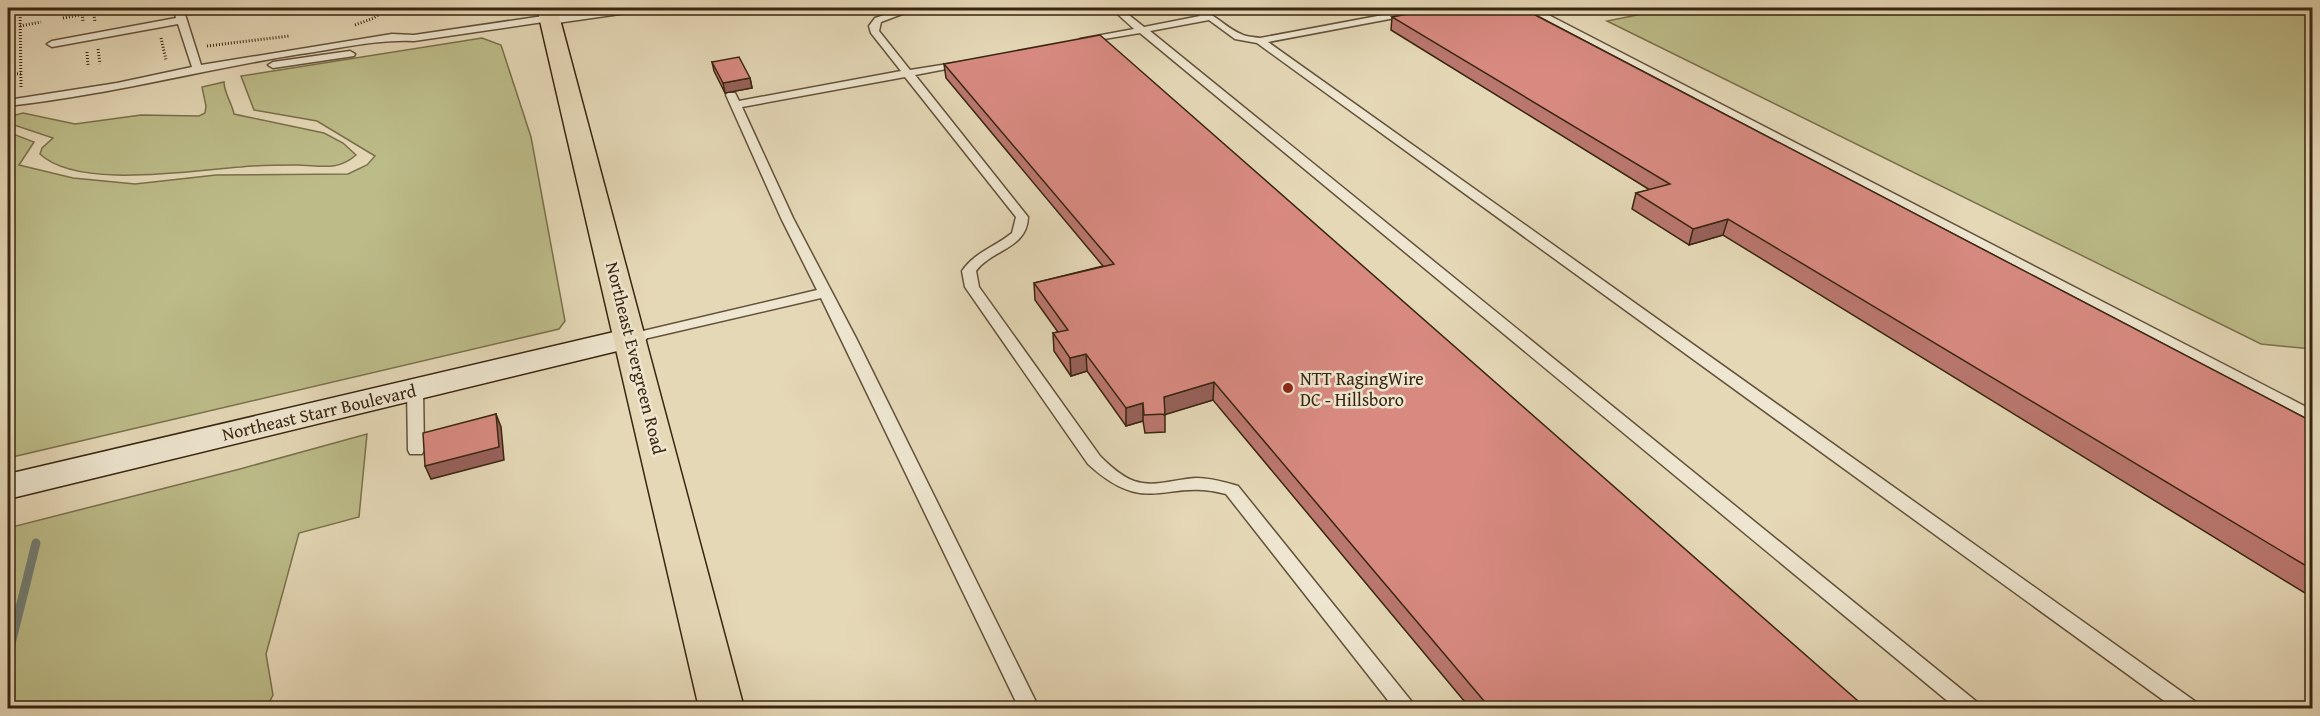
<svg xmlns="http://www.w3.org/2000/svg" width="2320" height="716" viewBox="0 0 2320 716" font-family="'Gentium Book Plus',serif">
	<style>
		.green { fill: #bcbc89; stroke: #7a704c; stroke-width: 1.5 }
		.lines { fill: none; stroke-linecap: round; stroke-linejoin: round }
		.stream { stroke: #717d73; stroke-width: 9 }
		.lane-casing { stroke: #64523a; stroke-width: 3 }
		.street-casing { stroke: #64523a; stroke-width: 3 }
		.secondary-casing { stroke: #392510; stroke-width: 3 }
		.primary-casing { stroke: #392510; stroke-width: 3 }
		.path { stroke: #392510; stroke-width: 3; stroke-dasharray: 1 2; stroke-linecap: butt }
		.lane { fill: #eee6d0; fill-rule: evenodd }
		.street { fill: #eee6d0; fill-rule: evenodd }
		.secondary { fill: #eee6d0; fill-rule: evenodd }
		.primary { fill: #e5d8b7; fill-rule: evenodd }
		.wall { fill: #ba776f; stroke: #392510; stroke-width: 1.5 }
		.shaded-wall { fill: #97615a; stroke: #392510; stroke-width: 1.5 }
		.building { fill: #d88a81; stroke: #392510; stroke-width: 1.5 }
		.poi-dot { fill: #8f2418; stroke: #eee6d0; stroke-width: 2 }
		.labels { text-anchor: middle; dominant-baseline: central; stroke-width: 5; stroke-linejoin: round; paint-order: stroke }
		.street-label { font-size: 18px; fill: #392510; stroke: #eee6d0 }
		.poi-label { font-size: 18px; fill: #392510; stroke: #eee6d0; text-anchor: start }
	</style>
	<rect width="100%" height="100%" fill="#e5d8b7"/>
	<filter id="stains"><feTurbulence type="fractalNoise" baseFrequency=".00333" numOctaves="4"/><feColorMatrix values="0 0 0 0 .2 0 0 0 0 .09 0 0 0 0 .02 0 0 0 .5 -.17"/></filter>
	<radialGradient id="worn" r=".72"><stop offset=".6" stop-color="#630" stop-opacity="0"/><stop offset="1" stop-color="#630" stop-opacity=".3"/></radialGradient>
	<path class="green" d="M 1672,8 L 2312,8 L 2312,349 L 2261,344 L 1607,21 Z
		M 482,38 L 501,45 L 531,137 L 565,321 L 559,329 L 8,458 L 8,132 L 34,142 L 19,165 L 73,178 L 135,184 L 216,175 L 348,174 L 367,165 L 375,156 L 317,121 L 254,110 L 241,76 Z
		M 224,82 C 224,93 232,103 234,114 L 324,133 L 343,143 L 356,155 C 337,172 319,165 296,165 C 278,165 260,165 241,167 C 193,170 78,190 40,154 L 42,148 L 53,138 L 8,123 L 8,117 L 23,113 L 75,124 L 141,115 L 199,116 L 205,113 L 206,106 L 202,87 Z
		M 367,434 L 359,517 L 299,533 L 266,654 L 273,695 L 266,708 L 8,708 L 8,528 L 240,469 Z"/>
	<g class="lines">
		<path class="stream" d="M 8,656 L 36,543"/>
		<g class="lane-casing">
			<path id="lane" d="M 174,8 L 183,8 L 201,65 L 392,34 L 414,35 L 550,15 L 555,18 L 550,21 L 414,41 C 376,39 338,49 300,54 C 202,70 107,95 8,106 L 8,100 L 117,83 L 192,67 L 178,24 L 52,47 L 47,44 L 52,41 L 176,18 Z
				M 905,8 L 918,8 L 881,22 L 879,31 L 910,70 L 967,61 L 967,65 L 915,75 L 1028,217 C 1027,249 992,249 976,271 L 979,287 L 1100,456 C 1110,466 1121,476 1134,481 C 1154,488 1176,479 1196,478 C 1211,478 1224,482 1238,486 L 1412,702 L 1415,708 L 1394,708 L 1226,494 C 1165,477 1148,519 1088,464 L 965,287 L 962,271 C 975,252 995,247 1012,233 L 1016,217 L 905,77 L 742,107 L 793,218 L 856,338 L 1039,708 L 1019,708 L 821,298 L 631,342 L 626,341 L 624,338 L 626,335 L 817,290 L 781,218 L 726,95 L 727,93 L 735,93 L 739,101 L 901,71 L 871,33 L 869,26 L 875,18 Z
				M 1111,8 L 1120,8 L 1144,27 L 1200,16 L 1184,8 C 1209,5 1220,25 1241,34 C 1246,37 1254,37 1260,38 L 1420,8 L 1436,8 L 1432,11 L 1268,42 L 2196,702 L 2199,708 L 2174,708 L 1257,43 L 1235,39 L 1209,20 L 1150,31 L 1977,702 L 1980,708 L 1956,708 L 1140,33 L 1080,43 L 1080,39 L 1134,29 Z
				M 1524,8 L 1535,8 L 2312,410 L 2312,421 Z
				M 350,51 L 355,54 L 354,56 L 273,68 L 268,65 L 273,62 Z
				M 415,384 L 423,389 L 424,450 L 422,454 L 410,454 L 408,450 L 407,389 Z"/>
		</g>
		<g class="street-casing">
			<path id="street" d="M 584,8 L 629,8 L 627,12 L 620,14 L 550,24 L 543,22 L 540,18 L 543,14 Z"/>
		</g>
		<g class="secondary-casing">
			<path id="secondary" d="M 631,328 L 642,331 L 647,338 L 642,345 L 8,499 L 8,474 Z"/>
		</g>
		<g class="primary-casing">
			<path id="primary" d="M 537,8 L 557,8 L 744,708 L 699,708 Z"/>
		</g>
		<path class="path" d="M 20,8 L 21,87
			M 82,8 L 83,22
			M 93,8 L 95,22
			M 8,15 L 20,8
			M 63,18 L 112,9
			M 355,25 L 374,18 L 388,8
			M 20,26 L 41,22
			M 161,38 L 166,60
			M 207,46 L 289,36
			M 98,49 L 100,64
			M 87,52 L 88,66
			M 8,73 L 21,74"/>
		<use href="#lane" class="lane"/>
		<use href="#street" class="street"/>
		<use href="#secondary" class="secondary"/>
		<use href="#primary" class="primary"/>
	</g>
	<path class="wall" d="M 1392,17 L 2313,422 L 2313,598 L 1723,235 L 1689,245 L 1632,209 L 1636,193 L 1650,190 L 1391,30 Z
		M 712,62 L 750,78 L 752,88 L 725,93 L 714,71 Z
		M 944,64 L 1866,708 L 1470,708 L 1213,400 L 1165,414 L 1165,432 L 1145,433 L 1143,421 L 1126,426 L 1087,371 L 1071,376 L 1054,351 L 1053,333 L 1058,332 L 1035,300 L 1034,283 L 1103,266 L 946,78 Z"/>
	<path class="shaded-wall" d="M 750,78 L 752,88 L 725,93 L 723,83 Z
		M 1728,219 L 1723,235 L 1689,245 L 1693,229 Z
		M 1086,354 L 1087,371 L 1071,376 L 1070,358 Z
		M 1214,382 L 1213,400 L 1164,415 L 1164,397 Z
		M 1143,403 L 1143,421 L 1126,426 L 1126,408 Z
		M 496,414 L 501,427 L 504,460 L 431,479 L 425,466 Z"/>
	<path class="building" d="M 1441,8 L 1522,8 L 2313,422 L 2313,570 L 1728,219 L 1693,229 L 1636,193 L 1670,184 L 1392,17 Z
		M 1100,35 L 1866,708 L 1490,708 L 1214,382 L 1164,397 L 1165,414 L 1144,415 L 1143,403 L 1126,408 L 1086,354 L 1070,358 L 1053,333 L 1068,330 L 1034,283 L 1114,264 L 944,64 Z
		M 739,57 L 750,78 L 723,83 L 712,62 Z
		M 496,414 L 499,447 L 425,466 L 423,433 Z"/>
	<circle class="poi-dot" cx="1288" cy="388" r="6"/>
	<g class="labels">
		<g class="street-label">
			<text transform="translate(636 358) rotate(76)">Northeast Evergreen Road</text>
			<text transform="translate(319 412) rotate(-13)">Northeast Starr Boulevard</text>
		</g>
		<g class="poi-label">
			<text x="1300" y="378">NTT RagingWire<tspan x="1300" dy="21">DC - Hillsboro</tspan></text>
		</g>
	</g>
	<rect width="2320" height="716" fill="none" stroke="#e5d8b7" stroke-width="30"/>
	<rect x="9" y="9" width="2302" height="698" fill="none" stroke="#392510" stroke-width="3"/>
	<rect x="15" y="15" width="2290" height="686" fill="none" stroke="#392510" stroke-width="1.5"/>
	<rect width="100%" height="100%" filter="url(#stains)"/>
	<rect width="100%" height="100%" fill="url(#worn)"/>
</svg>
